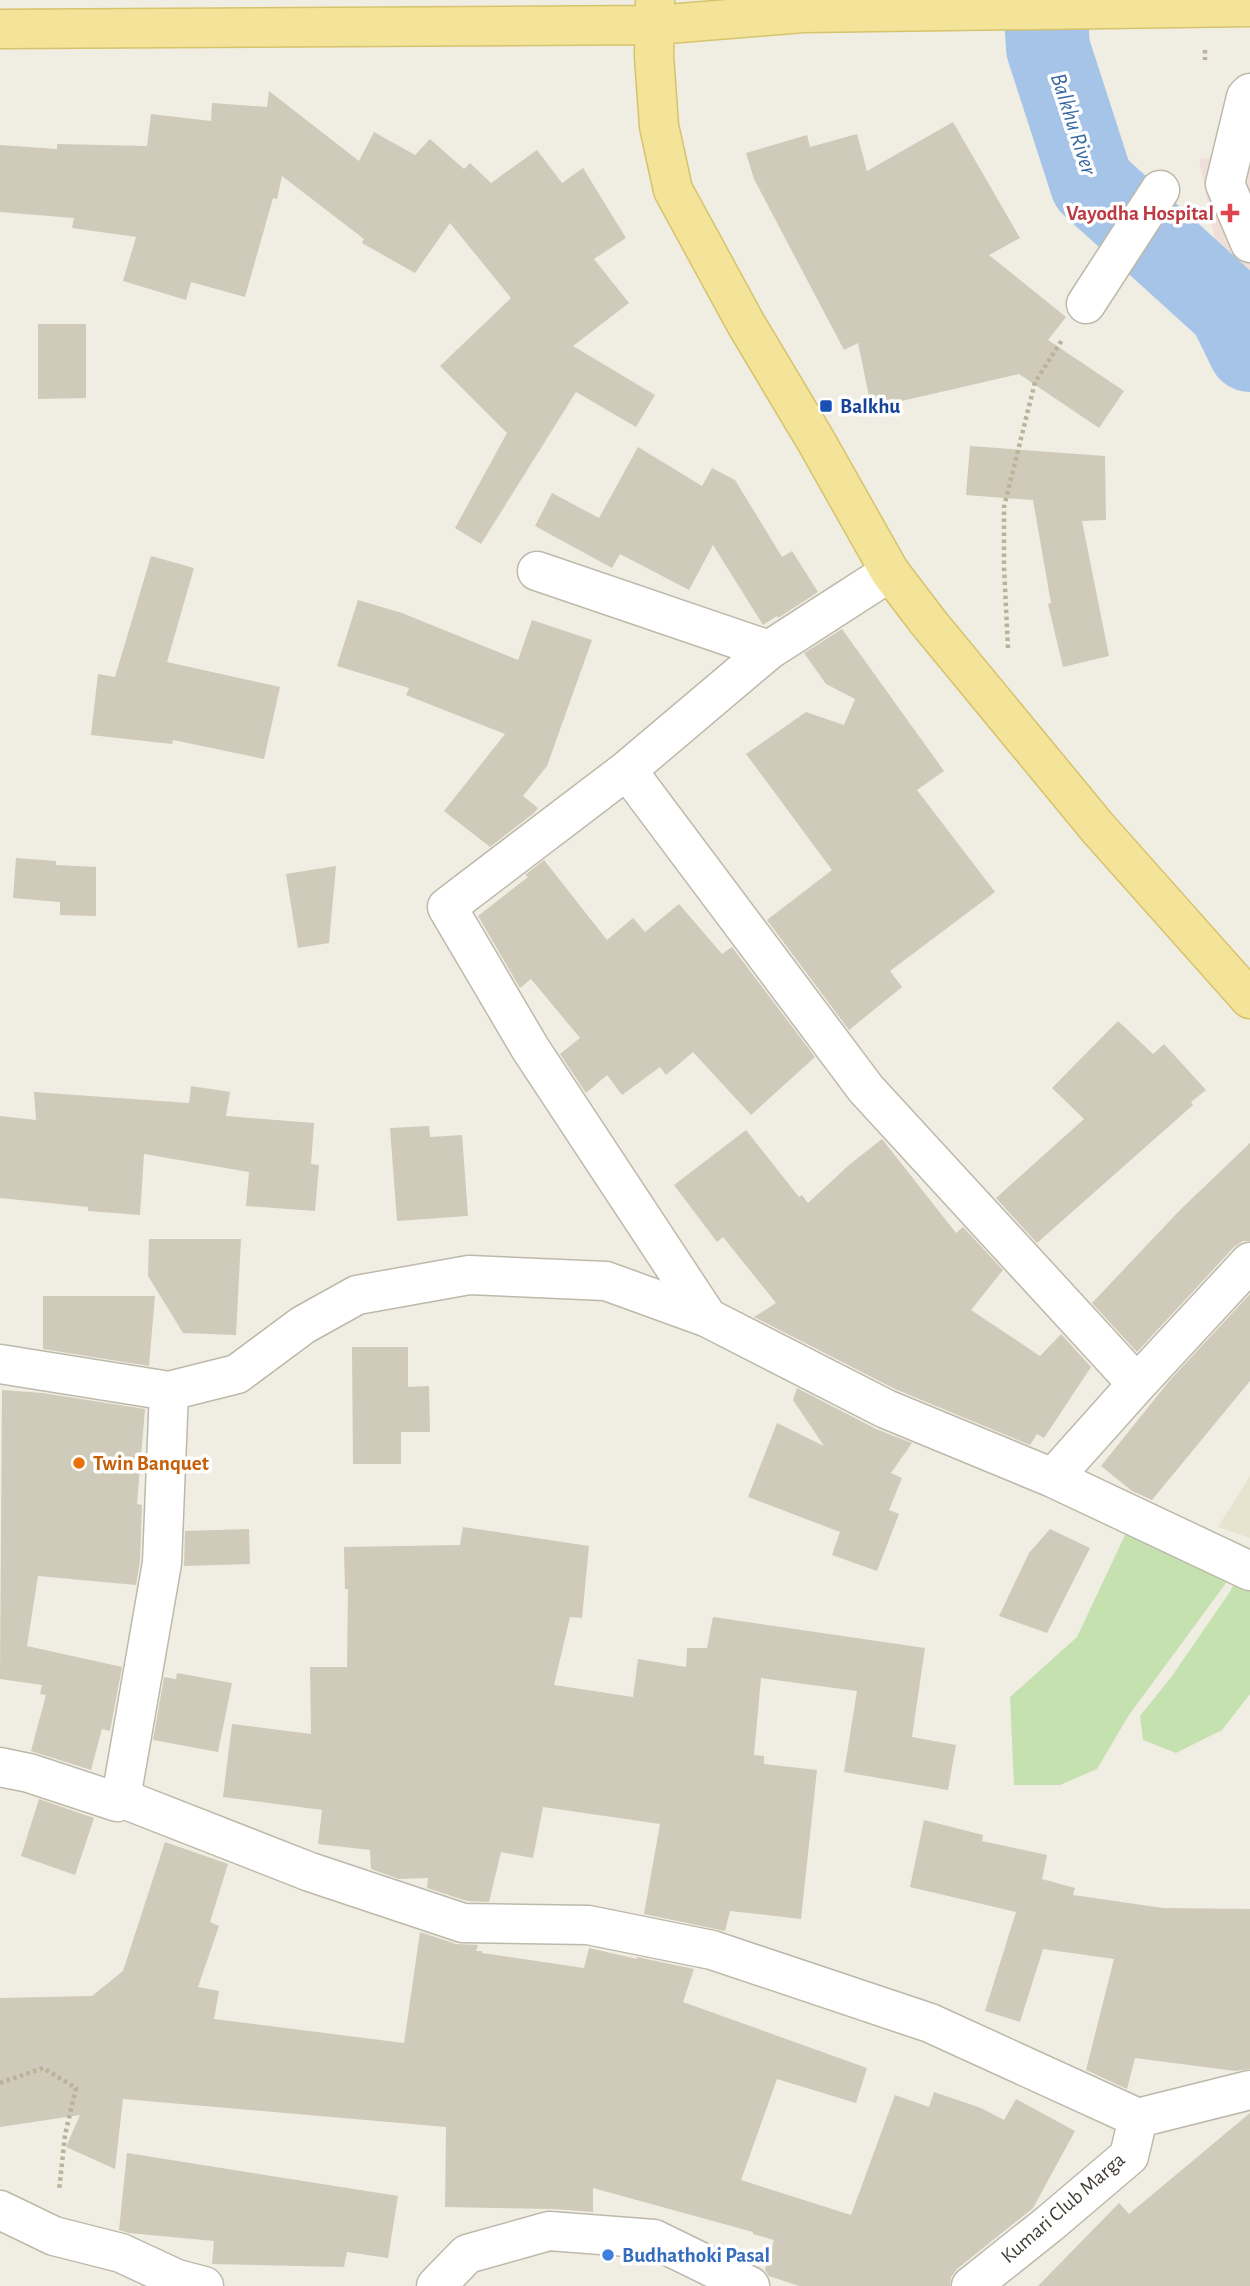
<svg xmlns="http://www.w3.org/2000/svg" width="1250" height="2286" viewBox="0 0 1250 2286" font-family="'Alegreya Sans',sans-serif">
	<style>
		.education { fill: #e8e3cf }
		.medical { fill: #f0ded8 }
		.green { fill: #c5e1b0 }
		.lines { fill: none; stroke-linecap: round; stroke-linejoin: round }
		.river { stroke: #a5c4e8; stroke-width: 84 }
		.building { fill: #d0caba }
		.minor-casing { stroke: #bdb9aa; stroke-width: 41 }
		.major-casing { stroke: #d6c36b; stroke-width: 41 }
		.path { stroke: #bab39a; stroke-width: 4.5; stroke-dasharray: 3.5 3.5; stroke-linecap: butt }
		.minor { stroke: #fff; stroke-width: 38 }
		.major { stroke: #f4e499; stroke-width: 38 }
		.health-dot { fill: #e0444e; stroke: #fff; stroke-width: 2.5 }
		.transit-dot { fill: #1a4fb4; stroke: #fff; stroke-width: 2.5 }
		.food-dot { fill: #e8710a; stroke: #fff; stroke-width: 2.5 }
		.shop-dot { fill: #3f7fe0; stroke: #fff; stroke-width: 2.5 }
		.labels { text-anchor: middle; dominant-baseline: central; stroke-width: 7; stroke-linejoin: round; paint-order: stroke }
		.health-label { font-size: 21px; font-weight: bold; fill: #be3a42; stroke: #fff; text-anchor: end }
		.transit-label { font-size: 21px; font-weight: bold; fill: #164399; stroke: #fff; text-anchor: start }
		.food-label { font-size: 21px; font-weight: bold; fill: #c56008; stroke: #fff; text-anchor: start }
		.street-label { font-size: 21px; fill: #413d34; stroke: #fff }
		.shop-label { font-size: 21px; font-weight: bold; fill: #366cbe; stroke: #fff; text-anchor: start }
		.water-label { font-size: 23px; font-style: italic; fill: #3969a1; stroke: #fff }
	</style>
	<rect width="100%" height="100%" fill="#f0ede3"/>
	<path class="education" d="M 1250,1476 L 1250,1538 L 1218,1527 Z"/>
	<path class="medical" d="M 1250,155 L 1250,323 L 1220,266 L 1199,159 Z"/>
	<path class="green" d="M 1134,1516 L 1239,1546 L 1226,1583 L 1129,1715 L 1097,1769 L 1060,1785 L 1014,1785 L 1010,1697 L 1077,1637 Z
		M 1247,1549 L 1250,1549 L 1250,1694 L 1222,1730 L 1176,1753 L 1143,1740 L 1140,1716 L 1172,1676 L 1231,1590 Z"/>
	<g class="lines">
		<path class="river" d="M 1045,0 L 1048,48 L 1092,184 L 1230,309 L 1250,350"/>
	</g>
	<path class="building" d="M 269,91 L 359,161 L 374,132 L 415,155 L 430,139 L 464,169 L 470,163 L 491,183 L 537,150 L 562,183 L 583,168 L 626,238 L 594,259 L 629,303 L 573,346 L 655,395 L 636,427 L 576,392 L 481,544 L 455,528 L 507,433 L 440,366 L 511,298 L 450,223 L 415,273 L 362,243 L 364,239 L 282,176 L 277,199 L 273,198 L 245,297 L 191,282 L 186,300 L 123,281 L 136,237 L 72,228 L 74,218 L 0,212 L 0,145 L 57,149 L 57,144 L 147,146 L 151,114 L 211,121 L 212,103 L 267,107 Z
		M 953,122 L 1020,238 L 989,255 L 1066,317 L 1048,340 L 1124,391 L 1099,428 L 1019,374 L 880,406 L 880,405 L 871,406 L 858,343 L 844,350 L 754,179 L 746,153 L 807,135 L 810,147 L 857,134 L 867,171 Z
		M 38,324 L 86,324 L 86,398 L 38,399 Z
		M 970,446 L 1105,456 L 1106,520 L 1082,521 L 1109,656 L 1063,667 L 1048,604 L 1051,603 L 1033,500 L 966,495 Z
		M 638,447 L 702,486 L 712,468 L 735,480 L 782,557 L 792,551 L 818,592 L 778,618 L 777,616 L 763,625 L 713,545 L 689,590 L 620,554 L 612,568 L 535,526 L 552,493 L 599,518 Z
		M 151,556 L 194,568 L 167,662 L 280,687 L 264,759 L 173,740 L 172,744 L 91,735 L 98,674 L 115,677 Z
		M 358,600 L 402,613 L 518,660 L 532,620 L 592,640 L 547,766 L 523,796 L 538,808 L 534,813 L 490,847 L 444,811 L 505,734 L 406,695 L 409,688 L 337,666 Z
		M 842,629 L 944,771 L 917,790 L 995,892 L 890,971 L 902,987 L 849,1030 L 767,920 L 832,870 L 746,754 L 806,712 L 844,725 L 855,699 L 826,684 L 804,653 Z
		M 16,858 L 56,861 L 56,865 L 96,867 L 96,916 L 60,915 L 60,902 L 13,898 Z
		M 544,860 L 607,940 L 633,918 L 645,932 L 679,904 L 722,954 L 732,947 L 815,1057 L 751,1115 L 693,1052 L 666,1075 L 660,1067 L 622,1095 L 607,1075 L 586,1093 L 560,1054 L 580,1038 L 531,979 L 520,988 L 478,916 L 528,877 L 525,875 Z
		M 336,866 L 329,943 L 298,948 L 286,874 Z
		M 1118,1021 L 1153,1054 L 1164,1044 L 1206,1090 L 1191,1102 L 1193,1105 L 1037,1243 L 996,1198 L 1084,1119 L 1052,1088 Z
		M 191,1086 L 230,1092 L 226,1116 L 314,1123 L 311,1164 L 319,1165 L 315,1211 L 246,1206 L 249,1172 L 144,1154 L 140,1215 L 88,1211 L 88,1207 L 0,1198 L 0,1116 L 36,1120 L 34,1092 L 189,1103 Z
		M 429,1126 L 430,1137 L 462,1135 L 468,1216 L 397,1221 L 390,1128 Z
		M 746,1130 L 799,1197 L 802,1195 L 808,1203 L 849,1165 L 882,1139 L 956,1233 L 963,1227 L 1003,1270 L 971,1310 L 1040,1356 L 1061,1334 L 1091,1367 L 1044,1438 L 1037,1434 L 1030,1445 L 895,1389 L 754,1317 L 776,1303 L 723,1237 L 717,1242 L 674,1185 Z
		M 1250,1143 L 1250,1241 L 1243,1241 L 1234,1247 L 1137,1352 L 1092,1303 L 1180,1210 Z
		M 149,1239 L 241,1239 L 236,1335 L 183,1333 L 148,1276 Z
		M 1250,1294 L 1250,1381 L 1152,1500 L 1132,1491 L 1101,1466 L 1170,1380 Z
		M 43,1296 L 155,1296 L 149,1366 L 43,1349 Z
		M 352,1347 L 408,1347 L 408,1387 L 429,1386 L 430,1432 L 401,1432 L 401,1464 L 353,1464 Z
		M 797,1388 L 876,1429 L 912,1443 L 891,1473 L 902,1478 L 889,1510 L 899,1514 L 877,1571 L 832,1555 L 840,1532 L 748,1497 L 777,1423 L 824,1446 L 793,1400 Z
		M 2,1390 L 43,1393 L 145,1409 L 137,1504 L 142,1505 L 140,1561 L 136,1585 L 38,1576 L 27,1646 L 122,1667 L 110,1731 L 102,1729 L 91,1770 L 31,1751 L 46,1695 L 40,1694 L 42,1685 L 0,1679 Z
		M 463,1527 L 589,1546 L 582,1618 L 570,1617 L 554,1685 L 633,1697 L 638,1659 L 686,1667 L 687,1648 L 707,1648 L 713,1617 L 925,1648 L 912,1737 L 956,1745 L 948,1790 L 844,1772 L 857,1691 L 761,1678 L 754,1755 L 764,1756 L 764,1764 L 817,1770 L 801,1919 L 730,1911 L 725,1931 L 644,1914 L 660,1824 L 543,1807 L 533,1858 L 501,1852 L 489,1902 L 467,1901 L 427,1888 L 428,1878 L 399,1879 L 371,1869 L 370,1850 L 318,1844 L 322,1810 L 223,1797 L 232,1724 L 311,1734 L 310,1667 L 347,1667 L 348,1589 L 345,1589 L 344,1547 L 460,1545 Z
		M 249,1529 L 250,1564 L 184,1566 L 185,1531 Z
		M 1050,1529 L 1090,1548 L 1047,1633 L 999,1616 L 1029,1553 Z
		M 177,1673 L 232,1683 L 218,1752 L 153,1740 L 164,1677 L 176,1679 Z
		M 39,1799 L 94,1818 L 75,1875 L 21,1856 Z
		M 924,1820 L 983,1835 L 982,1841 L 1047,1855 L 1042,1879 L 1075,1888 L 1073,1895 L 1163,1908 L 1250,1909 L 1250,2069 L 1235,2071 L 1135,2058 L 1127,2089 L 1086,2070 L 1114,1959 L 1043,1949 L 1020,2022 L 985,2011 L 1016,1912 L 910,1887 Z
		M 165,1842 L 228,1864 L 210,1922 L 219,1926 L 198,1987 L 219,1991 L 214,2019 L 404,2043 L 420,1932 L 456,1944 L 478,1945 L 476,1951 L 482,1951 L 482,1953 L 584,1968 L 589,1948 L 637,1959 L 637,1957 L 694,1969 L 683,2002 L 867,2068 L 856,2103 L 777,2079 L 741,2180 L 851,2215 L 895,2095 L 929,2107 L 934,2092 L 981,2108 L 1004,2120 L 1016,2099 L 1075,2131 L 1033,2208 L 957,2269 L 951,2277 L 950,2286 L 799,2286 L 769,2276 L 765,2270 L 774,2240 L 753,2234 L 753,2232 L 593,2188 L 593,2212 L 554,2209 L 445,2207 L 446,2127 L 123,2099 L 115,2169 L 66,2147 L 80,2115 L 0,2127 L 0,1998 L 92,1996 L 123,1971 Z
		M 1250,2113 L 1250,2286 L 1038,2286 L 1119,2203 L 1129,2214 Z
		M 127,2153 L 398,2196 L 388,2258 L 347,2252 L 344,2267 L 212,2264 L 214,2241 L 129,2233 L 119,2230 Z"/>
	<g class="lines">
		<g class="minor-casing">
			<path id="minor" d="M 1250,93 L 1246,97 L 1225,184 L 1250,243
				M 1086,304 L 1160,190
				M 537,571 L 769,650
				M 627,770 L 769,650 L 890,572
				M 708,1318 L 530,1048 L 447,907 L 627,770 L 866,1089 L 1137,1384 L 1250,1262
				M 0,1364 L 169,1391
				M 1053,1478 L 1137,1384
				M 1250,1571 L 1053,1478 L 886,1409 L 708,1318 L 606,1281 L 469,1275 L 357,1295 L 303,1325 L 237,1374 L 169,1391 L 162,1563 L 121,1798 L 310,1872 L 463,1923 L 588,1925 L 712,1950 L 930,2023 L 1138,2118 L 1250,2090
				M 0,1767 L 29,1773 L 117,1802 L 121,1798
				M 0,2210 L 54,2236 L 121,2253 L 177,2279 L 204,2286
				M 436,2286 L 467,2254 L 549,2231 L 654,2239 L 750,2286
				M 971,2286 L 1049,2224 L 1129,2156 L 1138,2118"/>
		</g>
		<g class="major-casing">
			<path id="major" d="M 655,0 L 654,56 L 659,126 L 673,190 L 746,324 L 816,441 L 890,572 L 928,622 L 1097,827 L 1250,999
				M 0,29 L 655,25 L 803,13 L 1250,7"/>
		</g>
		<path class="path" d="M 1205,50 L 1205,60
			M 1008,648 L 1004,567 L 1004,507 L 1035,382 L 1062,340
			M 0,2083 L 43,2068 L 76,2088 L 65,2135 L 59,2191"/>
		<use href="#minor" class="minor"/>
		<use href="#major" class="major"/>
	</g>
	<path class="health-dot" d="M1226.5 202.5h7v7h7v7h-7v7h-7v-7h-7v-7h7z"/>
	<rect class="transit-dot" x="819" y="399" width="14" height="14" rx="3.5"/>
	<circle class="food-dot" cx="79" cy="1463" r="7"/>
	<circle class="shop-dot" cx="608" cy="2255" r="7"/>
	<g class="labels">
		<g class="health-label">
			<text x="1214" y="213">Vayodha Hospital</text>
		</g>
		<g class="transit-label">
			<text x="840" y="406">Balkhu</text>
		</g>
		<g class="food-label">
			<text x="93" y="1463">Twin Banquet</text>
		</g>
		<g class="street-label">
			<text transform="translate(1063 2208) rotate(-41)">Kumari Club Marga</text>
		</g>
		<g class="shop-label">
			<text x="622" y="2255">Budhathoki Pasal</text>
		</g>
		<g class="water-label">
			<text transform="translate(1073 124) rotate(72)">Balkhu River</text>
		</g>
	</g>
</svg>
